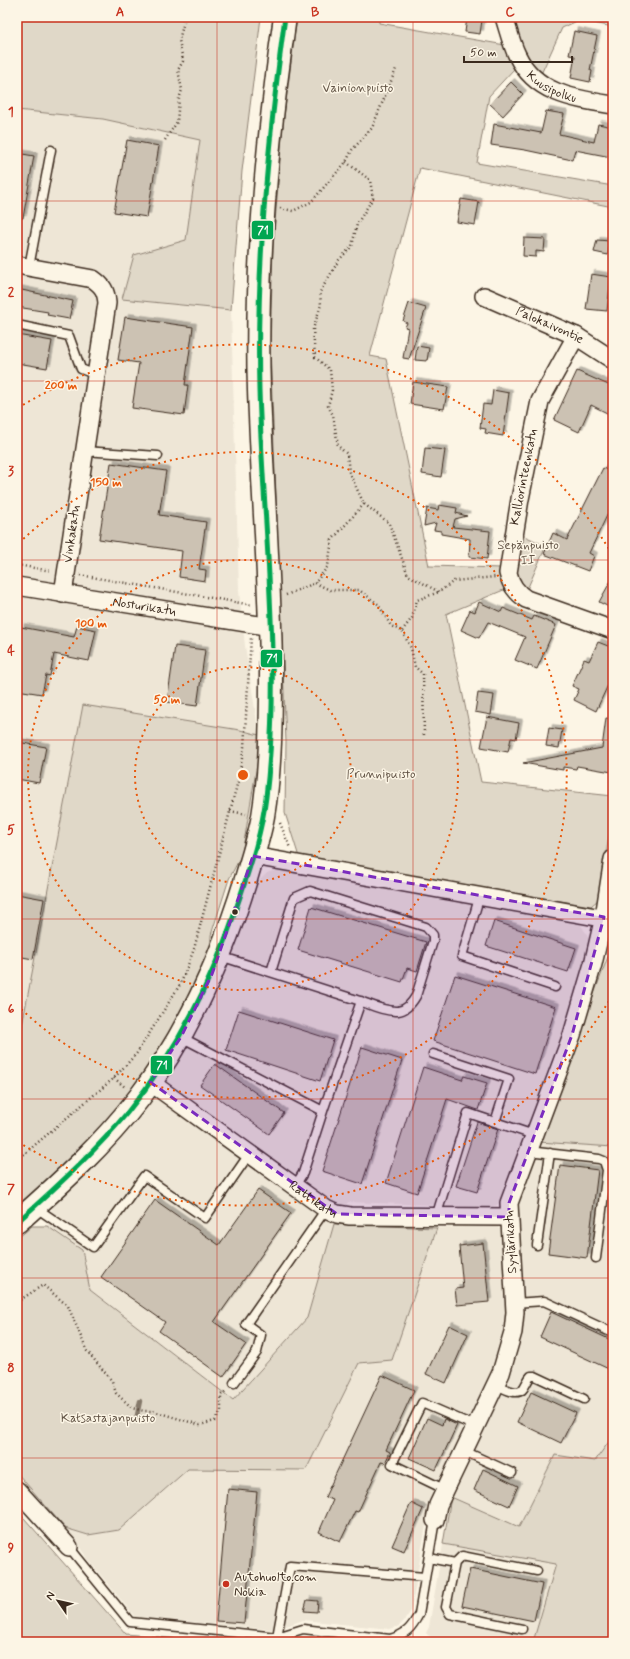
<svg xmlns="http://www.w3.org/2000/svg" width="630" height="1659" viewBox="0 0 630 1659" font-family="Mynerve,sans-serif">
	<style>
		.built { fill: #eee6d6 }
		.green { fill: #e0d8c8; stroke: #8e8173 }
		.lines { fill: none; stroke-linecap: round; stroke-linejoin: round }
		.stream { stroke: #85796b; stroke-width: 4.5 }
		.building { fill: #ccc2b3; stroke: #3b2a1e; filter: url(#shadow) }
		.lane-casing { stroke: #3b2a1e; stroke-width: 11 }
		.street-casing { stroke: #3b2a1e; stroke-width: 20 }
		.secondary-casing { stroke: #3b2a1e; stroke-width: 25 }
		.path { stroke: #3b2a1e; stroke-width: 2.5; stroke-dasharray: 1 3; stroke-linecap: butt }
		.lane { stroke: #fcf5e5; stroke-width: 8 }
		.street { stroke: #fcf5e5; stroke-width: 17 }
		.secondary { stroke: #fcf5e5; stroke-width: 22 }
		.bus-1-casing { stroke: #fcf5e5; stroke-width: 8 }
		.bus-1 { stroke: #00a651; stroke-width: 5 }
		.marked { fill: #7b2cbf; fill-opacity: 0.2; stroke: #7b2cbf; stroke-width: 3; stroke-dasharray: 8 5; stroke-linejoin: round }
		.grid { fill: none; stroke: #c8321e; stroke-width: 1; stroke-opacity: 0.55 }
		.ring { fill: none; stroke: #e8590c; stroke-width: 2; stroke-dasharray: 2 4 }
		.bus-dot { fill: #3b2a1e; stroke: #fcf5e5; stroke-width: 1.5 }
		.poi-dot { fill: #c8321e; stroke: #fcf5e5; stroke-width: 1.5 }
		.labels { text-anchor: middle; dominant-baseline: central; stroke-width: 3; stroke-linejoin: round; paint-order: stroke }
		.street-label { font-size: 13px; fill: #3b2a1e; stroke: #fcf5e5 }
		.park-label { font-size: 13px; fill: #645648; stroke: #fcf5e5 }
		.poi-label { font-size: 13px; fill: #3b2a1e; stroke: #fcf5e5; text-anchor: start }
		.centre { fill: #e8590c; stroke: #fcf5e5; stroke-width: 2 }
		.ring-label { font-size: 12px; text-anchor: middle; font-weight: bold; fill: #e8590c; stroke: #fcf5e5; stroke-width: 3; stroke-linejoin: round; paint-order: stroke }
		.line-badge { stroke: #fcf5e5; stroke-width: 1.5 }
		.badge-label { font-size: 11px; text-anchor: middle; font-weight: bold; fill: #fff }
		.neatline { fill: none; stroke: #c8321e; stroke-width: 1.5 }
		.grid-label { font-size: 13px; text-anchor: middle; font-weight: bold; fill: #c8321e }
	</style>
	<defs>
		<filter id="shadow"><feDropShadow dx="3.5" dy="-3.5" stdDeviation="0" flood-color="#0004"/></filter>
	</defs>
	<rect width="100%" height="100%" fill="#fcf5e5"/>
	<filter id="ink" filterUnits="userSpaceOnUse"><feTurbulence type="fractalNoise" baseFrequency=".025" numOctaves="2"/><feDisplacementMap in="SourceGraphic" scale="8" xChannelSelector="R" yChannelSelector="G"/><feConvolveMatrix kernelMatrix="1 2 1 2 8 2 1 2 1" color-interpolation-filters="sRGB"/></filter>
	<g filter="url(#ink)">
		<path class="built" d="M 17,110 L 103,119 L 200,139 L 186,241 L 134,255 L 122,299 L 231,310 L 239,591 L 245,646 L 259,735 L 240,730 L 17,1052 Z
			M 279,869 L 580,924 L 590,939 L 563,1035 L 503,1198 L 497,1205 L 490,1207 L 348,1202 L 334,1224 L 307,1318 L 233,1400 L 90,1290 L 82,1250 L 47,1226 L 54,1203 L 174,1066 L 196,1030 L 223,978 L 257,883 L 267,873 Z
			M 539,1142 L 613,1147 L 613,1436 L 595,1461 L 555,1455 L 519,1527 L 451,1497 L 507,1373 L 515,1205 Z
			M 497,1226 L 500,1229 L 508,1311 L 502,1346 L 492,1371 L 430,1501 L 411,1611 L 404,1621 L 399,1626 L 390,1629 L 303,1620 L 275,1630 L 135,1617 L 94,1567 L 65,1528 L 88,1535 L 119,1530 L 188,1469 L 306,1470 L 359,1362 L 392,1360 L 437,1228 Z
			M 443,1544 L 556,1564 L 533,1642 L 431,1642 L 431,1638 L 426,1633 L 429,1627 Z"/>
		<path class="green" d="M 17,17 L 261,17 L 242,171 L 231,310 L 122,299 L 134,255 L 186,240 L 200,140 L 103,119 L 17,110 Z
			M 297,17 L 379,17 L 379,23 L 505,45 L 514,69 L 489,96 L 477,163 L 613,186 L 613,207 L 420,168 L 370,356 L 386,359 L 429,566 L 501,568 L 506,589 L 446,614 L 481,782 L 613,796 L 613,813 L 598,900 L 591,906 L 299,857 L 285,813 L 286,742 L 270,348 L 273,247 L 283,124 Z
			M 535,17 L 613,17 L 613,27 L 579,20 L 562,28 L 541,74 C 525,59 520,42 514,22 Z
			M 518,533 L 546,546 L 525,594 L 512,569 Z
			M 83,705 L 240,730 L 259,735 L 259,753 L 242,854 L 229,879 L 211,935 L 210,957 L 189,1003 L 146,1074 L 92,1139 L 17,1210 L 17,1052 Z
			M 613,943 L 613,1147 L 539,1142 Z
			M 334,1224 L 437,1228 L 392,1360 L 359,1363 L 306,1470 L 188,1469 L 119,1530 L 88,1535 L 65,1528 L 17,1473 L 17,1239 L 32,1226 L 47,1226 L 82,1250 L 90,1290 L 233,1400 L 307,1318 Z
			M 613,1436 L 613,1636 L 609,1642 L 533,1642 L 556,1564 L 443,1544 L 451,1497 L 519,1527 L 555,1455 L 595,1461 Z
			M 17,1510 L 126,1634 L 211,1642 L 17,1642 Z
			M 302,1638 L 341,1642 L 292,1642 Z"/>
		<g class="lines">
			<path class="stream" d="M 136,1420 L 140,1401"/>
		</g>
		<path class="building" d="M 467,18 L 482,20 L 480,34 L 465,32 Z
			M 574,31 L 597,36 L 590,70 L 592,71 L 590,82 L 571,78 L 575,56 L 569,55 Z
			M 511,82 L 523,94 L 503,116 L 490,104 Z
			M 546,111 L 564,114 L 559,134 L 594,142 L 598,124 L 613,127 L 611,157 L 575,150 L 572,160 L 525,150 L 491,145 L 494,124 L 541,133 Z
			M 127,140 L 159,146 L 147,217 L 114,212 Z
			M 17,153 L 34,156 L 23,218 L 17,218 Z
			M 461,199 L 479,202 L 475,225 L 457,222 Z
			M 524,238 L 545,239 L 544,252 L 536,251 L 536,257 L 523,256 Z
			M 597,240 L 610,241 L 608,255 L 594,252 Z
			M 591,274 L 611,277 L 607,311 L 586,309 Z
			M 17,289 L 73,301 L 69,319 L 47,315 L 48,312 L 17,307 Z
			M 409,303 L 426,308 L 409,359 L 403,358 L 408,328 L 405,327 L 407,323 L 403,321 Z
			M 125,317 L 193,327 L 185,385 L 188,385 L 184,415 L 132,408 L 139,363 L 118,360 Z
			M 17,335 L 52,341 L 47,368 L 17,363 Z
			M 417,346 L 429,348 L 427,361 L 415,360 Z
			M 577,371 L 613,387 L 613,416 L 591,405 L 579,432 L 554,420 Z
			M 413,382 L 448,387 L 444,409 L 410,404 Z
			M 493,390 L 509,393 L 503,436 L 485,433 L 486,429 L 480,428 L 483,404 L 491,405 Z
			M 425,448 L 445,450 L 441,477 L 422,474 Z
			M 111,463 L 166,471 L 159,515 L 206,522 L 199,569 L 206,570 L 205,581 L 179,577 L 182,551 L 99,539 Z
			M 603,468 L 613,473 L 613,503 L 589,553 L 594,556 L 588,571 L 544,554 L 553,533 L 567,540 Z
			M 439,505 L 457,508 L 456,513 L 467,516 L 455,519 L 453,527 L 490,531 L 487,559 L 469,557 L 470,539 L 441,534 L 441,531 L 434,530 L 436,523 L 424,526 L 427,508 L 438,510 Z
			M 613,577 L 613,609 L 599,602 Z
			M 479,602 L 501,612 L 503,608 L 532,620 L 534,616 L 556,625 L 537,669 L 515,660 L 525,637 L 488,622 L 479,638 L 461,630 L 470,610 L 475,612 Z
			M 77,626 L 96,630 L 89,661 L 54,654 L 50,676 L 46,675 L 42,694 L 17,690 L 17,650 L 21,627 L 74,637 Z
			M 598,642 L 613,648 L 613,674 L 596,711 L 574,700 L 579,689 L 572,686 L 584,659 L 589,661 Z
			M 175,646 L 205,650 L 197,706 L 167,702 Z
			M 478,693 L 494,695 L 491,715 L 475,712 Z
			M 487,717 L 519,723 L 516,739 L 511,738 L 508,752 L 481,747 Z
			M 606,718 L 613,719 L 612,772 L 577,766 L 576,769 L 563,767 L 563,770 L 523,763 L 602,748 Z
			M 549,728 L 562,730 L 559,748 L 546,746 Z
			M 17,742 L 46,747 L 39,783 L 17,779 Z
			M 17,894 L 44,899 L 33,959 L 17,956 Z
			M 311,907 L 426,942 L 417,971 L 407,968 L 402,982 L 298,950 Z
			M 494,921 L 576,948 L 568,972 L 486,946 Z
			M 455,975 L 556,1007 L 535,1074 L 433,1041 Z
			M 239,1010 L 333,1040 L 320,1081 L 226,1050 Z
			M 362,1047 L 402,1060 L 362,1184 L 322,1171 Z
			M 215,1064 L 284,1113 L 269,1134 L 200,1085 Z
			M 423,1067 L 462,1080 L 464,1076 L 487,1083 L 478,1110 L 447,1099 L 417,1193 L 386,1183 Z
			M 477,1122 L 498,1129 L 477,1192 L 456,1186 Z
			M 560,1165 L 598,1170 L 587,1258 L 548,1253 Z
			M 258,1190 L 291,1213 L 214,1322 L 246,1344 L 223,1377 L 159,1331 L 165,1322 L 101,1277 L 155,1200 L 219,1245 Z
			M 483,1243 L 489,1302 L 457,1305 L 455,1289 L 463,1288 L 459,1246 Z
			M 551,1312 L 613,1341 L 613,1371 L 540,1337 Z
			M 449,1325 L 468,1334 L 446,1383 L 426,1374 Z
			M 382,1375 L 414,1390 L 386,1450 L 390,1452 L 385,1463 L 381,1462 L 358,1512 L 355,1511 L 340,1542 L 319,1532 L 333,1500 L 325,1497 Z
			M 531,1392 L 576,1413 L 561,1443 L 517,1422 Z
			M 427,1418 L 442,1425 L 444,1419 L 457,1425 L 436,1470 L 409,1458 Z
			M 483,1469 L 518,1486 L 509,1506 L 474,1490 Z
			M 228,1489 L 257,1492 L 244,1623 L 216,1621 Z
			M 411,1503 L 423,1509 L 404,1551 L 392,1546 Z
			M 470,1569 L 542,1584 L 534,1621 L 462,1606 Z
			M 307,1600 L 318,1601 L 317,1612 L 304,1611 Z"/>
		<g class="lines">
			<g class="lane-casing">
				<path id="lane" d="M 29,267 L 51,150
					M 17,325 L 69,336 L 81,369 L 96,375
					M 84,451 L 158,456
					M 480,895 L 462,956 L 555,987
					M 220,956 C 264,970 308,984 351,998 C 365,1002 383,1012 398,1011 C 407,1010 412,1003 416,996 L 433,941 L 433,935 L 426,927 L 310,891 L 294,898 L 271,972
					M 181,1037 L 323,1111 L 303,1173 L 295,1186
					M 433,1054 L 509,1079 L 495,1122
					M 323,1111 L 361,1001
					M 528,1151 L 599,1159 L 604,1161 L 607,1170 L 596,1258
					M 35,1207 L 93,1247 L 144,1176 L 205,1218 L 250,1153
					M 436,1217 L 468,1113 L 534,1135
					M 537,1245 L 550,1153
					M 514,1303 L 544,1301 L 613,1333
					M 234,1383 L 257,1352 L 261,1335 L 246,1324 L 326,1209
					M 495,1384 C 502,1387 515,1396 522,1390 C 526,1386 527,1380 531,1376 L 535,1376 L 584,1399
					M 464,1451 L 512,1473
					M 446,1490 L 392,1464 L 422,1403 L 475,1426
					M 69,1547 L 130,1622 L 277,1637 L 303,1629 L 390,1639 C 406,1634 411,1629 419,1614 L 435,1520
					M 429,1558 L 455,1563
					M 522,1629 L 450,1614 L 446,1607 L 455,1563 L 462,1556 L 537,1571
					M 277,1637 L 290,1566 L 425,1577"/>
			</g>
			<g class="street-casing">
				<g id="street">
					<path id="s1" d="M 504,17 C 508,29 511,43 517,55 C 535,94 575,99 613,105"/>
					<path d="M 17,265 L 93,279 C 103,286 106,291 107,303 L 63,594"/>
					<path id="s2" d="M 484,296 L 576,336 L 613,360"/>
					<path d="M 576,336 L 540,401 L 520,499 L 508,573 C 511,585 516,592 526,599 L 613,630"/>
					<path id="s3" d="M 17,586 L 271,627"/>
					<path d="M 253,856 L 613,920"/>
					<path id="s4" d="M 150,1082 L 326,1209 L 337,1214 L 350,1216 L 509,1217"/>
					<path d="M 17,1490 L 69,1547"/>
					<path d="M 435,1520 L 438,1505 L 501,1373 L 513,1332 L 515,1312 L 509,1203 L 572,1035 L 593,964 L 604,917 L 613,859"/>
				</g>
			</g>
			<g class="secondary-casing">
				<path id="secondary" d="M 17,1222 C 60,1184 104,1144 139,1098 C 189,1033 222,957 246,879 C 252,858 259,838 263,816 C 271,768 271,717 271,668 C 270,575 262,483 259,390 C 255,266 267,140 285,17"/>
			</g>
			<path class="path" d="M 165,140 L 177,122 L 179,99 L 182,90 L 178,70 L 183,61 L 179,40 L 184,22 L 182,17
				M 346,162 L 370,180 L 373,198 L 357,224 L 352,246 L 339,260 L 320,292 L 321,305 L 313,329 L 315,357 L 330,370 L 332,390 L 328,406 L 333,415 L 338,446 L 347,454 L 349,472 L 364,504 L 389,523 L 408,575 L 439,592 L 454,581 L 495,577
				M 280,208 L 293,211 L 311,202 L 346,162 L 352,150 L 372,128 L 396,69
				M 364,504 L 332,540 L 328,566 L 315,583 L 330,590 L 359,590 L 378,604 L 391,626 L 402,631 L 411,648 L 415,667 L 423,674 L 424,738
				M 17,565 L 51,571
				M 80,575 L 252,605
				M 286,595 L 315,583
				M 402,631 L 412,618 L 417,600 L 439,592
				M 230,811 L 246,814
				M 280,823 L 290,848
				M 114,1078 L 125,1087
				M 17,1160 L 114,1078 L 137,1053 L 181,983 L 194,949 L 238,781 L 244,747 L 251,638
				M 17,1302 L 43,1285 L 68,1306 L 87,1351 L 112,1381 L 116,1393 L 132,1408 L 144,1411 L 153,1411 L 200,1425 L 215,1421 L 221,1411 L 221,1395 L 227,1390"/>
			<use href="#lane" class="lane"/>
			<use href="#street" class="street"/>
			<use href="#secondary" class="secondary"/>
			<g class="bus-1-casing">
				<path id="bus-1" d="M 17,1222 C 56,1188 94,1153 127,1113 C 179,1049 215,975 240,897 C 251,864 262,831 266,797 C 282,663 263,524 259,390 C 256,265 268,141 285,17"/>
			</g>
			<use href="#bus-1" class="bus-1"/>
		</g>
	</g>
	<path class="marked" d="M 253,856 L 604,917 L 572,1035 L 509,1203 L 509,1217 L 337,1214 L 150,1082 L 181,1037 L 212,974 Z"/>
	<path class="grid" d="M 217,17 L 217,1642M 413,17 L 413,1642M 17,201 L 613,201M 17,381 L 613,381M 17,560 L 613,560M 17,740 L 613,740M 17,919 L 613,919M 17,1099 L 613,1099M 17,1278 L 613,1278M 17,1458 L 613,1458"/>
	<g class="ring">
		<circle cx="243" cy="775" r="108"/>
		<circle cx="243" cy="775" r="215"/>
		<path d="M19 543A323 323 0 1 1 19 1007"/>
		<path d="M612 996A430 430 0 0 1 18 1142M18 408A430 430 0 0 1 612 554"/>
	</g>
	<circle class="bus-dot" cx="235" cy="912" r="3.5"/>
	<circle class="poi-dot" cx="226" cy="1584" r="4"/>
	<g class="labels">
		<g class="street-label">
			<text stroke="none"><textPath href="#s1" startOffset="89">Kuusipolku</textPath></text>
			<text stroke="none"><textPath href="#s2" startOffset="72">Palokaivontie</textPath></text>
			<text transform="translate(524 477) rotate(-79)">Kalliorinteenkatu</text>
			<text transform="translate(72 534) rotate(-82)">Vinkakatu</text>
			<text stroke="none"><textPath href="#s3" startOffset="129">Nosturikatu</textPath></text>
			<text stroke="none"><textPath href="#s4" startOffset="201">Rattikatu</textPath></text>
			<text transform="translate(511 1242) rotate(-93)">Syylärikatu</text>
		</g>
		<g class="park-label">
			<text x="358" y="88">Vainionpuisto</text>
			<text x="528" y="545">Sepänpuisto<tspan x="528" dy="15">II</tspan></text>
			<text x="381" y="774">Prunnipuisto</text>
			<text x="108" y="1418">Katsastajanpuisto</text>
		</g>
		<g class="poi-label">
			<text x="234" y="1577">Autohuolto.com<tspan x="234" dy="15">Nokia</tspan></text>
		</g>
	</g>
	<circle cx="243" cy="775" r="6" class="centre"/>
	<g class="ring-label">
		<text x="61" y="389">200 m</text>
		<text x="106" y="486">150 m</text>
		<text x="91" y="627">100 m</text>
		<text x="167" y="703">50 m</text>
	</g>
	<g class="line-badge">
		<rect x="251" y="220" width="23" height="20" rx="4" fill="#00a651"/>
		<rect x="260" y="649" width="23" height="19" rx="4" fill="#00a651"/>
		<rect x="150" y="1055" width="23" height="20" rx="4" fill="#00a651"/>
	</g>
	<g class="badge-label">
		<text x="263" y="234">71</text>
		<text x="272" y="662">71</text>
		<text x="162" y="1069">71</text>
	</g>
	<rect width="630" height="1659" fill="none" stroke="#fcf5e5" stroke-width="44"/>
	<g transform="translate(58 1601) rotate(304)" stroke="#fcf5e5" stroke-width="3" paint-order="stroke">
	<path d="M0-3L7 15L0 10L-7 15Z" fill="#3b2a1e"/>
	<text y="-6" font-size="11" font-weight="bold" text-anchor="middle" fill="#3b2a1e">N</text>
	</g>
	<path d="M464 56v6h108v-6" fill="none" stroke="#3b2a1e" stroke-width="2"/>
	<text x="470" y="56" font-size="12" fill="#3b2a1e" stroke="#fcf5e5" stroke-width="3" paint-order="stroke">50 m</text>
	<rect x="22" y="22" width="586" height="1615" class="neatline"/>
	<g class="grid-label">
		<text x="120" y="16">A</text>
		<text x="315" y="16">B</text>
		<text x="510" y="16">C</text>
		<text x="11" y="116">1</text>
		<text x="11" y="296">2</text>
		<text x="11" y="475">3</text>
		<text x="11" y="655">4</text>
		<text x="11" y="834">5</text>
		<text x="11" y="1013">6</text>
		<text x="11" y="1193">7</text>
		<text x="11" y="1372">8</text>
		<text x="11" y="1552">9</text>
	</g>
</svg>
